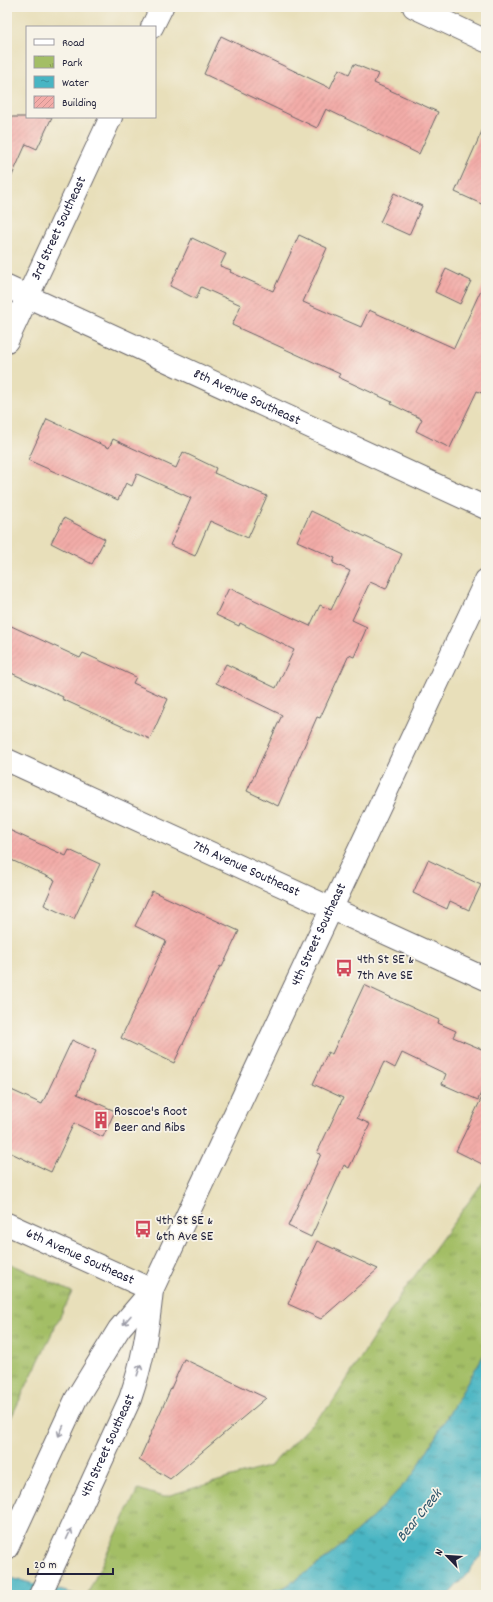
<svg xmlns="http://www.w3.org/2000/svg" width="493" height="1602" viewBox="0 0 493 1602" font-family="Dekko,sans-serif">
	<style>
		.park { fill: url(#park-tufts); stroke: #627050 }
		.water { fill: url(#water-ripples); stroke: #356c7f }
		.building { fill: url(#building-hatch) }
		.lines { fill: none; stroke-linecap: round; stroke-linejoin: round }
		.street-casing { stroke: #676467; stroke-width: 24 }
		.secondary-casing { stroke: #676467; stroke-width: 24 }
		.street { stroke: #fff; stroke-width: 22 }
		.secondary { stroke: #fff; stroke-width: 22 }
		.oneway { stroke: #9c9ca7 }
		.labels { text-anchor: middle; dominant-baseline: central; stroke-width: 3.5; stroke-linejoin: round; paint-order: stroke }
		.street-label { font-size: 14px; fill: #22223b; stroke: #f7f3e8 }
		.poi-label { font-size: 14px; fill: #22223b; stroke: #f7f3e8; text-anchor: start }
		.water-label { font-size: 15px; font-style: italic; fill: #2f556b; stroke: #f7f3e8 }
	</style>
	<defs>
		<pattern id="park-tufts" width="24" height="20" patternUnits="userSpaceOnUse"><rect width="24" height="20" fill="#a3be65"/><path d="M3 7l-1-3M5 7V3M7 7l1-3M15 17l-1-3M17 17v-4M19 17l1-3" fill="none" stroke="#849a54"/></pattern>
		<pattern id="water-ripples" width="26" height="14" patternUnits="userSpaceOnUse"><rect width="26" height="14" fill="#48b5c3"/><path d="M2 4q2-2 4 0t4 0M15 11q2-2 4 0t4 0" fill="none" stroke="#3c93a0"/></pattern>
		<pattern id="building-hatch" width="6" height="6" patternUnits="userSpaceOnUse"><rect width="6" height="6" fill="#f3aca8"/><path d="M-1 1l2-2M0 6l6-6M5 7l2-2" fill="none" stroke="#d09492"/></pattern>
	</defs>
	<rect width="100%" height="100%" fill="#f7f3e8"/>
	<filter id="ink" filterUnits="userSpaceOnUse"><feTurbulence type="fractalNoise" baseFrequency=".025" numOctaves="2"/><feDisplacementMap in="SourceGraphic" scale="8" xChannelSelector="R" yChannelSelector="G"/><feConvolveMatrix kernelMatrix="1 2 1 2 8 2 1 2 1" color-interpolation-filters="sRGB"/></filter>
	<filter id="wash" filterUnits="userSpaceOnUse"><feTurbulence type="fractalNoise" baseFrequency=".012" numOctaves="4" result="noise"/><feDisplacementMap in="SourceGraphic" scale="16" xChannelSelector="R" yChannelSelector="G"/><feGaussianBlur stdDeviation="0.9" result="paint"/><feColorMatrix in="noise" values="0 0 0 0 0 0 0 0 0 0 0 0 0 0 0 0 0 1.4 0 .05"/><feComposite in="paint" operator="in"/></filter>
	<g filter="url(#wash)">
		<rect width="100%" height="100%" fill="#e8dfba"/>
		<path class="park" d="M 486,1178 L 486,1351 L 413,1475 L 373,1517 L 326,1559 L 285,1587 L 257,1595 L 87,1595 L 138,1489 L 163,1497 L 270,1466 L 332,1403 L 400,1296 Z
			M 7,1262 L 72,1292 L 7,1426 Z"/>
		<path class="water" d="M 486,1351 L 486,1547 L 468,1573 L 448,1595 L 257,1595 L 285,1587 L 326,1559 L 373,1517 L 413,1475 Z
			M 7,1577 L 79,1595 L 7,1595 Z"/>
		<g id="blocks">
			<path class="building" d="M 221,36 L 330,88 L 339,69 L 349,74 L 354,64 L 378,74 L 374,83 L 438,112 L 419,154 L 326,109 L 317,128 L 204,74 Z
				M 7,117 L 52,117 L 37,149 L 26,144 L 7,187 Z
				M 486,122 L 486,206 L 455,192 Z
				M 394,193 L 422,206 L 409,235 L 380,222 Z
				M 299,235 L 327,248 L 303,302 L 361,327 L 369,310 L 454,348 L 486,279 L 486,395 L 477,391 L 450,448 L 416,431 L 422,419 L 391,404 L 392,402 L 338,377 L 340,374 L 232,325 L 241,305 L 201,287 L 196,299 L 170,286 L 192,238 L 226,254 L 220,266 L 231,270 L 230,272 L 273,291 Z
				M 446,269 L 471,281 L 460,304 L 435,292 Z
				M 47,419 L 109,448 L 113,439 L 176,468 L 183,452 L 216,468 L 214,473 L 267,496 L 248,538 L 210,521 L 195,556 L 170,545 L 191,498 L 137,474 L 132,486 L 126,483 L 118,500 L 28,460 Z
				M 311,511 L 402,554 L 386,589 L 370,582 L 352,620 L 367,627 L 354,657 L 349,655 L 320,718 L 317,717 L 278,806 L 247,791 L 282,715 L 216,683 L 226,664 L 276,688 L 294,650 L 240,623 L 239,626 L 216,615 L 229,588 L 310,626 L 320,605 L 331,610 L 350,571 L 333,563 L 335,558 L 297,541 Z
				M 64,518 L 105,539 L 92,564 L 51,543 Z
				M 7,624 L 80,658 L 83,653 L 136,677 L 133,683 L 168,699 L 150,739 L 62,699 L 63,697 L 7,671 Z
				M 7,829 L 66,856 L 69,850 L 100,864 L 74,919 L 44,905 L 55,880 L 7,858 Z
				M 428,860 L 481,885 L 469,910 L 450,901 L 447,909 L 413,893 Z
				M 152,891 L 239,931 L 222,967 L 220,966 L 174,1063 L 121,1038 L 166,941 L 135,926 Z
				M 364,985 L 439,1020 L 438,1023 L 456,1031 L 453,1037 L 486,1051 L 486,1081 L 478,1100 L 442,1084 L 446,1074 L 402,1053 L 395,1068 L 384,1062 L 357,1118 L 370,1124 L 349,1168 L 344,1165 L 311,1237 L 288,1226 L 321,1154 L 317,1153 L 343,1098 L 313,1084 L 328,1052 L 332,1054 Z
				M 72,1040 L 96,1051 L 77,1094 L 115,1111 L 103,1137 L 74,1123 L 51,1172 L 7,1151 L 7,1088 L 42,1104 Z
				M 486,1089 L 486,1166 L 456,1151 Z
				M 317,1241 L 378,1269 L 321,1319 L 288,1304 Z
				M 184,1359 L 266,1398 L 170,1479 L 139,1460 Z"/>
		</g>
	</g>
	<g filter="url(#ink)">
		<use href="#blocks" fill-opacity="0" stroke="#676467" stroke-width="1"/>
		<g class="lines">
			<g class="street-casing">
				<g id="street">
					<path d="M 414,7 L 486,41"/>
					<path d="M 152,27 L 162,7"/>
					<path id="s1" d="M 7,287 L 486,508"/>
					<path id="s2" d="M 7,341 L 111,117"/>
					<path id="s3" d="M 7,760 L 486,979"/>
					<path id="s4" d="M 7,1224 L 152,1290"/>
				</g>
			</g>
			<g class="secondary-casing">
				<g id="secondary">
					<path id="s5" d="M 7,1548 L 76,1399 L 119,1329 L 152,1290 L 486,580"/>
					<path id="s6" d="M 40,1595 L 130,1399 C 143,1361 148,1330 152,1290"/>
				</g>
			</g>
			<use href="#street" class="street"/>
			<use href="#secondary" class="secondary"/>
		</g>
		<defs><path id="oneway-shaft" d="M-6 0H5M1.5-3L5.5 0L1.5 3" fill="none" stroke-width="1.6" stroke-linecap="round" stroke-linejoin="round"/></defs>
		<g class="oneway">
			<use href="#oneway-shaft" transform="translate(127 1320) rotate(131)"/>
			<use href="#oneway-shaft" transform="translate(139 1370) rotate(-72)"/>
			<use href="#oneway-shaft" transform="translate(61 1431) rotate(115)"/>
			<use href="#oneway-shaft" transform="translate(69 1534) rotate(-65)"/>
		</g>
	</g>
	<defs>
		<g id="bus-bare" transform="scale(1.38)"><path d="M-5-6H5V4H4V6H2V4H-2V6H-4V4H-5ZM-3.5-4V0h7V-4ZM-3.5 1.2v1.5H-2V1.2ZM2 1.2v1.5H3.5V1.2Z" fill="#d1495b" stroke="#f7f3e8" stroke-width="2.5" paint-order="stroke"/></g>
		<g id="building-bare" transform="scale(1.38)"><path d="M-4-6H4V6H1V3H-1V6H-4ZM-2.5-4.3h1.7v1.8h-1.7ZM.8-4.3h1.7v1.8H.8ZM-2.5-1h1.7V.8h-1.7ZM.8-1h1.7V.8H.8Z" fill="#d1495b" stroke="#f7f3e8" stroke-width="2.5" paint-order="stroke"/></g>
	</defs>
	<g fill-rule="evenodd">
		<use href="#bus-bare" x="344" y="968"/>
		<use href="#building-bare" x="101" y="1120"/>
		<use href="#bus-bare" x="143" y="1229"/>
	</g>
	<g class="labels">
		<g class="street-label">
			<text stroke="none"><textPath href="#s2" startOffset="124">3rd Street Southeast</textPath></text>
			<text stroke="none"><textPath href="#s1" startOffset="264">8th Avenue Southeast</textPath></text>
			<text stroke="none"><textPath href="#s3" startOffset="263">7th Avenue Southeast</textPath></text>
			<text stroke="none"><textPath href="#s5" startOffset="690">4th Street Southeast</textPath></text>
			<text stroke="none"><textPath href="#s4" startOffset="80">6th Avenue Southeast</textPath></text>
			<text stroke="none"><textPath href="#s6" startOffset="164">4th Street Southeast</textPath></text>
		</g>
		<g class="poi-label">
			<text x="357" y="960">4th St SE &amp;<tspan x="357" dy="16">7th Ave SE</tspan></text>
			<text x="114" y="1112">Roscoe's Root<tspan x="114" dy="16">Beer and Ribs</tspan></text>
			<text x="156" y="1221">4th St SE &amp;<tspan x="156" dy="16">6th Ave SE</tspan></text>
		</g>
		<g class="water-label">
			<text transform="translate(420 1516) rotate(-51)">Bear Creek</text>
		</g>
	</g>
	<rect width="493" height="1602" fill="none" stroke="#f7f3e8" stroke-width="24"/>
	<rect x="26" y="26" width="130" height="92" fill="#f7f3e8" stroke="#a29fa3"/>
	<rect x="34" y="39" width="20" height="6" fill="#ffffff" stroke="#a29fa3"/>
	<text x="62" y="46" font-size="12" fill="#22223b">Road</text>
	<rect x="34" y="56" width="20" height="12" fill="url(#park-tufts)" stroke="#a29fa3"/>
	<text x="62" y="66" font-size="12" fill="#22223b">Park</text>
	<rect x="34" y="76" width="20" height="12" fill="url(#water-ripples)" stroke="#a29fa3"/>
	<text x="62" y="86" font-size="12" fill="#22223b">Water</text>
	<rect x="34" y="96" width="20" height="12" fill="url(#building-hatch)" stroke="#a29fa3"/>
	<text x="62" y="106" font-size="12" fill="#22223b">Building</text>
	<g transform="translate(447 1556) rotate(295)" stroke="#f7f3e8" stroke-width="3" paint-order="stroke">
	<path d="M0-3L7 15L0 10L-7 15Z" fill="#22223b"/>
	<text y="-6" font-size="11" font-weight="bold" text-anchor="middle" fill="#22223b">N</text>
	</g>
	<path d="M28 1568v6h85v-6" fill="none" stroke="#22223b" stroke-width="2"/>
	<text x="34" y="1568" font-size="12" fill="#22223b" stroke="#f7f3e8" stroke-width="3" paint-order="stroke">20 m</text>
</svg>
